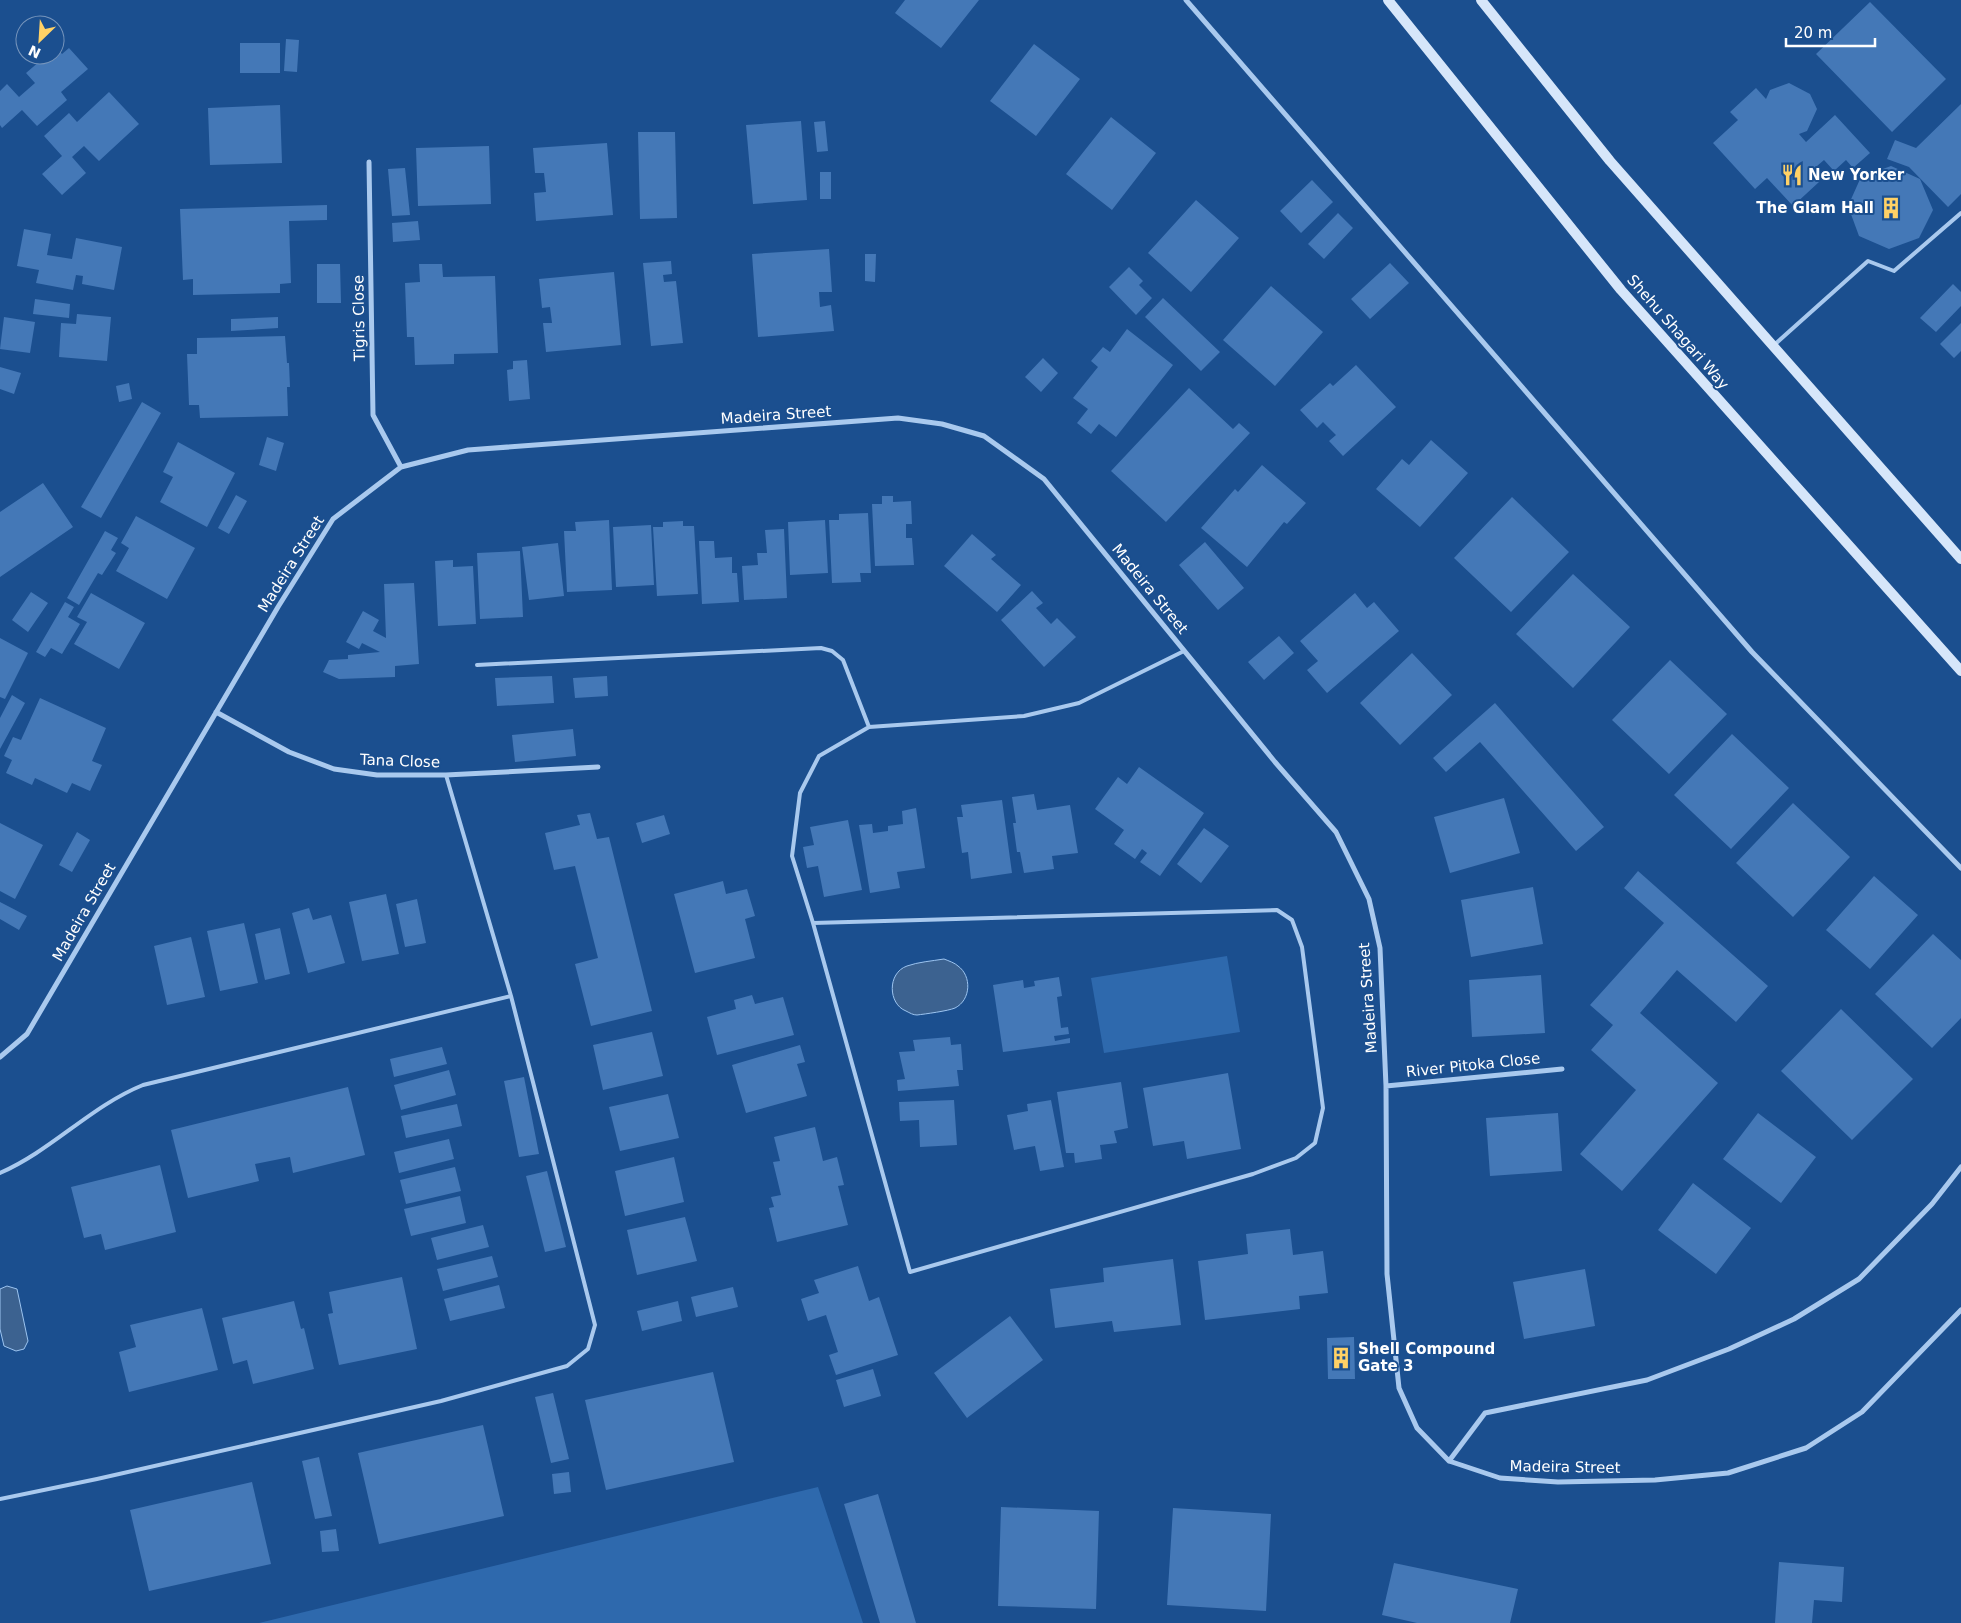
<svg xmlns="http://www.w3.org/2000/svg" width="1961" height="1623" viewBox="0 0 1961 1623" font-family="'DejaVu Sans',sans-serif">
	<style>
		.green { fill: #2e69ad }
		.water { fill: #3c6290; stroke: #9cc4f0 }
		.building { fill: #4478b7 }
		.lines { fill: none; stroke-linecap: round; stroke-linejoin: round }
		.lane { stroke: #a9c9ee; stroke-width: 4 }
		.street { stroke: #a9c9ee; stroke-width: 5 }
		.secondary { stroke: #d6e6fa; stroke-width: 10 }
		.labels { text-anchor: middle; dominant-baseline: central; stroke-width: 4; stroke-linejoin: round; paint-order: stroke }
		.poi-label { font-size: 15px; font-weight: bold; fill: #fff; stroke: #1b4f8f; text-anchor: start }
		.street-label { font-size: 15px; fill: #fff; stroke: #1b4f8f }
	</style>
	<rect width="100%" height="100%" fill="#1b4f8f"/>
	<path class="green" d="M 1227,956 L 1240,1032 L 1104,1053 L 1091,978 Z
		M 818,1487 L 863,1623 L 259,1623 Z"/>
	<path class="water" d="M 944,959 C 949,961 955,963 958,966 C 972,976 971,1000 955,1008 C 948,1011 925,1014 917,1015 C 913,1015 910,1013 906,1011 C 888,1004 887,973 907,966 C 918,962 932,961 944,959 Z
		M 7,1286 L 17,1289 L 28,1341 L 24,1349 L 16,1351 L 4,1346 L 0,1329 L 0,1289 Z"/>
	<path class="building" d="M 905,0 L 979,0 L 941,48 L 895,13 Z
		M 1870,2 L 1946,79 L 1892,132 L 1816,54 Z
		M 286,39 L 299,40 L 297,72 L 284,71 Z
		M 240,43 L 280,43 L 280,73 L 240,73 Z
		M 1034,44 L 1080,79 L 1036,136 L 990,101 Z
		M 55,46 L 62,54 L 69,48 L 88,69 L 61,92 L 67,100 L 37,126 L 22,110 L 2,128 L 0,125 L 0,91 L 7,84 L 19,97 L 35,83 L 26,73 L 47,55 L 55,55 Z
		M 1789,83 L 1810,94 L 1817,109 L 1807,131 L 1799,134 L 1806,142 L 1835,115 L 1870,153 L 1853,168 L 1846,160 L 1834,171 L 1824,160 L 1810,172 L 1819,182 L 1793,206 L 1767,178 L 1755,189 L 1713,143 L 1738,120 L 1730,112 L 1756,88 L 1766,99 L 1770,90 Z
		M 109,92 L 139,124 L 99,161 L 84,146 L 72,157 L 86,173 L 62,195 L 42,174 L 62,156 L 44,136 L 69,113 L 77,122 Z
		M 1961,104 L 1961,194 L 1948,207 L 1909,167 L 1887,159 L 1895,140 L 1916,148 Z
		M 280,105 L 282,163 L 210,165 L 208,108 Z
		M 1111,117 L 1156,153 L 1112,210 L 1066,174 Z
		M 801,121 L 807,200 L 753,204 L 746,125 Z
		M 825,121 L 828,151 L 817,152 L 814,122 Z
		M 638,132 L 675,132 L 677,218 L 640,219 Z
		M 607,143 L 613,215 L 536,221 L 534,193 L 546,192 L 544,173 L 535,173 L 533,148 Z
		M 489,146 L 491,204 L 418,206 L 416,148 Z
		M 1891,166 L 1920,179 L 1933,210 L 1919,238 L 1889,249 L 1859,236 L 1848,206 L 1861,177 Z
		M 405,168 L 410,215 L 392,216 L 388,169 Z
		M 820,172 L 831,172 L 831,199 L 820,199 Z
		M 1312,180 L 1333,202 L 1301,233 L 1280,211 Z
		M 1196,200 L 1239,238 L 1191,292 L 1148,253 Z
		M 327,205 L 327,220 L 289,221 L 291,283 L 280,284 L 280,293 L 193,295 L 193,279 L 183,280 L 180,209 Z
		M 1338,213 L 1353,228 L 1324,259 L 1308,244 Z
		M 418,221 L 420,240 L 393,242 L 392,223 Z
		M 24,229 L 51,234 L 47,255 L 72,259 L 76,238 L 122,247 L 114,290 L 82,284 L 83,276 L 76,275 L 73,290 L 36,283 L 39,270 L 17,266 Z
		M 829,249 L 832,292 L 819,292 L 820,307 L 831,305 L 834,331 L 758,337 L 752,254 Z
		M 865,254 L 876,254 L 875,282 L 865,281 Z
		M 671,261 L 672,274 L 663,275 L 664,282 L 676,281 L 683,343 L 651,346 L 643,263 Z
		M 1390,263 L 1409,283 L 1370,319 L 1351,299 Z
		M 317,264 L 340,264 L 341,303 L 317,303 Z
		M 419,264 L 442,264 L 443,277 L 495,276 L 498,353 L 454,354 L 454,364 L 415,365 L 414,337 L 407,337 L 405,283 L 420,282 Z
		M 1129,267 L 1143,281 L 1139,285 L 1152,298 L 1136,315 L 1109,287 Z
		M 614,272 L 621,345 L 546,352 L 543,323 L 552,323 L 550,307 L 542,308 L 539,279 Z
		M 1953,284 L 1961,292 L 1961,306 L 1936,332 L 1920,318 Z
		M 1271,286 L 1323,332 L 1275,386 L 1223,340 Z
		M 1163,298 L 1220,352 L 1201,371 L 1145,317 Z
		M 35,299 L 70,304 L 69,318 L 33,314 Z
		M 77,314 L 111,317 L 107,361 L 59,357 L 61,323 L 76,324 Z
		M 4,317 L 35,322 L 30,353 L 0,349 Z
		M 278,317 L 278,328 L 231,331 L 231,319 Z
		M 1961,323 L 1961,351 L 1954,358 L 1940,344 Z
		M 1127,329 L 1173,365 L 1116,437 L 1099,424 L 1091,434 L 1077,423 L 1088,409 L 1073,398 L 1098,367 L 1091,361 L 1103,347 L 1110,352 Z
		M 285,336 L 287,363 L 289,363 L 290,387 L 287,387 L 288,416 L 200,418 L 199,405 L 189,405 L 187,354 L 197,354 L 197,338 Z
		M 1043,358 L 1058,373 L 1041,392 L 1025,377 Z
		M 527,360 L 530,399 L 509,401 L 507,370 L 513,369 L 513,361 Z
		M 1356,365 L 1396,407 L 1343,456 L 1329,441 L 1336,435 L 1323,422 L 1317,428 L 1300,410 L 1330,383 L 1333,386 Z
		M 0,367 L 21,373 L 14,394 L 0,389 Z
		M 129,383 L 132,399 L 119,402 L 116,386 Z
		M 1189,388 L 1233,429 L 1239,423 L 1250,433 L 1166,522 L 1111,471 Z
		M 142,402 L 161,413 L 101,518 L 81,507 Z
		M 267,437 L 284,443 L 276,471 L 259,465 Z
		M 1431,440 L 1468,473 L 1420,527 L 1376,489 L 1402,459 L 1409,465 Z
		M 178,442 L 235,473 L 207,527 L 160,502 L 173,477 L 163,472 Z
		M 1262,465 L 1306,503 L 1287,524 L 1284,522 L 1247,567 L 1201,528 L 1235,489 L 1238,492 Z
		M 43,483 L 73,527 L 0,577 L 0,512 Z
		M 236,495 L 247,501 L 229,534 L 218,528 Z
		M 882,496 L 893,496 L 893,502 L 911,501 L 912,524 L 906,524 L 906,538 L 912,538 L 914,565 L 875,566 L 872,504 L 882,504 Z
		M 1512,497 L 1569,552 L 1511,612 L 1454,558 Z
		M 868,513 L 871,573 L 860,573 L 861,582 L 832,583 L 829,520 L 839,520 L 839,514 Z
		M 136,516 L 195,548 L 167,599 L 116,571 L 129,548 L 121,543 Z
		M 609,520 L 612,590 L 567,592 L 564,531 L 576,531 L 575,522 Z
		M 825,520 L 828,573 L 790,575 L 788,522 Z
		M 683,521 L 683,526 L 694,526 L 698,594 L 657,596 L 653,527 L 663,527 L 663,522 Z
		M 651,525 L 654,585 L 616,587 L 613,527 Z
		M 784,529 L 787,598 L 744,600 L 742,566 L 758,565 L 757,553 L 767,553 L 765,530 Z
		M 105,531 L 118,538 L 111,550 L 116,553 L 102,575 L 98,573 L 79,605 L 67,598 Z
		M 972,534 L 996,555 L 991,559 L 1021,585 L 997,612 L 944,566 Z
		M 699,541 L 714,541 L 715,558 L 732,557 L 732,573 L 737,573 L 739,602 L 702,604 Z
		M 1205,542 L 1244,588 L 1218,610 L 1179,565 Z
		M 558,543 L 564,596 L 529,600 L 522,547 Z
		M 520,551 L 523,617 L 480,619 L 477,553 Z
		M 453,560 L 453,567 L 473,566 L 476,624 L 438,626 L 435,561 Z
		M 1573,574 L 1630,627 L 1573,688 L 1516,634 Z
		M 414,583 L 419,664 L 395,666 L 395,677 L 339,679 L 323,672 L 329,660 L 348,659 L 348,655 L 380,652 L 362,643 L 359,649 L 346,642 L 363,611 L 379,620 L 373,631 L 386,638 L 384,584 Z
		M 1032,591 L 1043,603 L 1036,608 L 1051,624 L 1057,618 L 1076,637 L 1044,667 L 1001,620 Z
		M 31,592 L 48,603 L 28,632 L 12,620 Z
		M 91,593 L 145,623 L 119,669 L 74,644 L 87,622 L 77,617 Z
		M 1355,593 L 1367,608 L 1374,602 L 1399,631 L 1327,693 L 1307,670 L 1318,661 L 1300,641 Z
		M 65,602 L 74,607 L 68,617 L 80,624 L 62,654 L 51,648 L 45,657 L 36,652 Z
		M 1279,636 L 1294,653 L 1264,680 L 1248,662 Z
		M 0,638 L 28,653 L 5,699 L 0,697 Z
		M 1412,653 L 1452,695 L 1400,745 L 1360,703 Z
		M 1670,660 L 1727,714 L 1669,774 L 1612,720 Z
		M 552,676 L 554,703 L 497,706 L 495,678 Z
		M 607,676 L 608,696 L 575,698 L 573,678 Z
		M 12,695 L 25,703 L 0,749 L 0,718 Z
		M 40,698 L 106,728 L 92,761 L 102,765 L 90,791 L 72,783 L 67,793 L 35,778 L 32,785 L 6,773 L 12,760 L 4,756 L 13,737 L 21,740 Z
		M 1495,703 L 1604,827 L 1576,851 L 1480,742 L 1446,772 L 1433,758 Z
		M 573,729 L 576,756 L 515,762 L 512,735 Z
		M 1732,734 L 1789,788 L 1731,849 L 1674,795 Z
		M 1139,767 L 1204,813 L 1160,876 L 1140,862 L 1147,853 L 1142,849 L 1135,859 L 1114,844 L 1124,830 L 1095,809 L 1118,777 L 1127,784 Z
		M 1034,794 L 1037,810 L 1070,805 L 1078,853 L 1052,856 L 1054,869 L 1024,873 L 1020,852 L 1017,852 L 1013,823 L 1016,823 L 1012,797 Z
		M 1504,798 L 1520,853 L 1450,873 L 1434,817 Z
		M 1002,800 L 1012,873 L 971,879 L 968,852 L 962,853 L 957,817 L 963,817 L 961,805 Z
		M 1793,803 L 1850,857 L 1793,917 L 1736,863 Z
		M 916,808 L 925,868 L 897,872 L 900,888 L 870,893 L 859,825 L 872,824 L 873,833 L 888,831 L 888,826 L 903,824 L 902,811 Z
		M 590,813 L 597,839 L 609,837 L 652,1011 L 591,1026 L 575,964 L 598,958 L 575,866 L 554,870 L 545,833 L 580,825 L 577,815 Z
		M 664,815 L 670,834 L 642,843 L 636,823 Z
		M 848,820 L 862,890 L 824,897 L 818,866 L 807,868 L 803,847 L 814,845 L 810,827 Z
		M 0,823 L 43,845 L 15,899 L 0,891 Z
		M 1204,828 L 1229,846 L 1201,883 L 1177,864 Z
		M 77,832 L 90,840 L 72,872 L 59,865 Z
		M 1638,871 L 1768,986 L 1736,1022 L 1677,970 L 1640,1013 L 1718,1083 L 1622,1191 L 1580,1154 L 1636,1090 L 1591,1050 L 1613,1025 L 1590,1005 L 1664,923 L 1624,888 Z
		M 1874,876 L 1918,915 L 1870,969 L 1826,930 Z
		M 723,881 L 726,894 L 747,889 L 755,916 L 745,919 L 755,958 L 695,973 L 674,894 Z
		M 1533,887 L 1543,944 L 1471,957 L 1461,900 Z
		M 386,894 L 399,954 L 362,961 L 349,902 Z
		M 417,899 L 426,943 L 405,947 L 396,904 Z
		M 0,902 L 27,916 L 19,930 L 0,919 Z
		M 309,908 L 313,920 L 331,915 L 345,963 L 308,973 L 292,913 Z
		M 244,923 L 258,983 L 220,991 L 207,931 Z
		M 280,928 L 290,974 L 265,980 L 255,934 Z
		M 1933,934 L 1961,960 L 1961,1018 L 1932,1048 L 1875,994 Z
		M 191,937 L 205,997 L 167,1005 L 154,946 Z
		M 1541,975 L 1545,1033 L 1472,1037 L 1469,980 Z
		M 1059,977 L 1062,996 L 1057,997 L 1061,1028 L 1068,1027 L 1069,1034 L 1054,1036 L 1055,1041 L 1070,1038 L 1070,1043 L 1003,1052 L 993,985 L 1023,980 L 1024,988 L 1035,986 L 1034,981 Z
		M 752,995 L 755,1004 L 783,997 L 794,1035 L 717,1055 L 707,1017 L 736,1009 L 734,1000 Z
		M 1841,1009 L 1913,1079 L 1852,1140 L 1781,1071 Z
		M 652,1032 L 663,1076 L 603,1090 L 593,1045 Z
		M 950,1037 L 951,1045 L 961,1044 L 963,1070 L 957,1070 L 959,1086 L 898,1091 L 897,1080 L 905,1079 L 899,1052 L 915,1051 L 913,1040 Z
		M 800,1045 L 805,1062 L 797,1064 L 807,1096 L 746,1113 L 732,1065 Z
		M 442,1047 L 447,1064 L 394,1077 L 390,1059 Z
		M 449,1070 L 456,1095 L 401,1110 L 394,1085 Z
		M 1228,1073 L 1241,1149 L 1187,1159 L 1184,1141 L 1153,1146 L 1143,1088 Z
		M 524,1077 L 539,1154 L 519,1157 L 504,1081 Z
		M 1121,1082 L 1128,1128 L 1114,1131 L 1117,1143 L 1100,1145 L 1102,1159 L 1075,1163 L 1074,1153 L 1066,1153 L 1057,1092 Z
		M 348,1087 L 365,1155 L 293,1173 L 290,1157 L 255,1164 L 259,1181 L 188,1198 L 171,1130 Z
		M 668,1094 L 679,1138 L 620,1151 L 609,1107 Z
		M 954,1100 L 957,1145 L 920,1147 L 919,1120 L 900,1121 L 899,1102 Z
		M 1051,1100 L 1064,1167 L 1040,1171 L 1035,1146 L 1014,1150 L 1007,1115 L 1028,1111 L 1027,1104 Z
		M 457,1104 L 462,1126 L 406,1138 L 401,1116 Z
		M 1558,1113 L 1562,1171 L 1490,1176 L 1486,1118 Z
		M 1758,1113 L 1816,1157 L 1781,1203 L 1723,1159 Z
		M 815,1127 L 823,1161 L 837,1157 L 844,1185 L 838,1186 L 848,1225 L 777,1242 L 769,1208 L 774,1207 L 771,1197 L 781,1195 L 773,1162 L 780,1161 L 774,1137 Z
		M 449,1139 L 454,1159 L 399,1173 L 394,1152 Z
		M 674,1157 L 684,1202 L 625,1216 L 615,1171 Z
		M 160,1165 L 176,1232 L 105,1250 L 101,1234 L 84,1238 L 71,1187 Z
		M 455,1167 L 461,1191 L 406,1204 L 400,1180 Z
		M 547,1171 L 566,1247 L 545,1252 L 526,1176 Z
		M 1693,1183 L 1751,1228 L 1716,1274 L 1658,1230 Z
		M 460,1196 L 466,1223 L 411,1236 L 404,1209 Z
		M 685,1217 L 697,1261 L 637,1275 L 627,1230 Z
		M 483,1225 L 489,1247 L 437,1260 L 431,1238 Z
		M 1290,1229 L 1293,1255 L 1323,1251 L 1328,1293 L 1299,1296 L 1300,1309 L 1205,1320 L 1198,1261 L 1248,1254 L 1246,1234 Z
		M 492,1256 L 498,1277 L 443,1291 L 437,1269 Z
		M 1173,1259 L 1181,1325 L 1114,1332 L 1112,1321 L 1055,1328 L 1050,1289 L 1104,1282 L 1103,1268 Z
		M 858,1266 L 869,1301 L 879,1297 L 898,1355 L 836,1375 L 829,1355 L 838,1352 L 826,1315 L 808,1321 L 801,1299 L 819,1293 L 814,1280 Z
		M 1585,1269 L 1595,1326 L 1524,1339 L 1513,1282 Z
		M 402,1277 L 417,1349 L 339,1365 L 328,1314 L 333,1313 L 329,1292 Z
		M 499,1285 L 505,1308 L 450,1321 L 444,1299 Z
		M 733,1287 L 738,1307 L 696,1317 L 691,1297 Z
		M 294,1301 L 301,1329 L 304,1328 L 314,1369 L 253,1384 L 247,1360 L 233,1364 L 222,1318 Z
		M 678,1301 L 682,1321 L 642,1331 L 637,1311 Z
		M 202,1308 L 218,1370 L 129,1392 L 119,1352 L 136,1347 L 130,1325 Z
		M 1010,1316 L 1043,1360 L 967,1418 L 934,1373 Z
		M 1354,1337 L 1355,1379 L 1328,1379 L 1327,1338 Z
		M 873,1369 L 881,1396 L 844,1407 L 836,1380 Z
		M 713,1372 L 734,1462 L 606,1490 L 585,1400 Z
		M 553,1393 L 569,1459 L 551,1463 L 535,1397 Z
		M 483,1425 L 504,1516 L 379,1544 L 358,1453 Z
		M 319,1457 L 332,1516 L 315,1519 L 302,1461 Z
		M 569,1472 L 571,1492 L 554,1494 L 552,1474 Z
		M 252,1482 L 271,1564 L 149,1591 L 130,1510 Z
		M 878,1494 L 916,1623 L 880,1623 L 844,1504 Z
		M 1001,1507 L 1099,1511 L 1096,1609 L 998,1606 Z
		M 1173,1508 L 1271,1514 L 1266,1611 L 1167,1605 Z
		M 336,1529 L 339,1551 L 322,1552 L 320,1531 Z
		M 1779,1562 L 1844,1567 L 1842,1602 L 1814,1600 L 1812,1623 L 1775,1623 Z
		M 1394,1563 L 1518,1589 L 1510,1623 L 1417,1623 L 1382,1615 Z"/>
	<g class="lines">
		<path class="lane" d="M 1773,346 L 1868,261 L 1894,271 L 1961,213
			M 477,665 L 821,648 L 832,651 L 843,660 L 869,727
			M 813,923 L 1277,910 L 1292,920 L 1302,947 L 1323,1108 L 1315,1143 L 1296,1158 L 1253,1174 L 910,1272 L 813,923 L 792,856 L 800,793 L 819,756 L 869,727 L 1024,716 L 1079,703 L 1184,651
			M 0,1173 C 51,1151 91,1106 143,1085 L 511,996
			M 0,1499 L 97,1479 L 441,1401 L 567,1366 L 588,1349 L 595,1325 L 511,996 L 446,775"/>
		<path class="street" d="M 1186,0 L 1752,652 L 1961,868
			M 369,162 L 373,415 L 401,467
			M 216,712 L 289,752 L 334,769 L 377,775 L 446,775 L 598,767
			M 0,1057 L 27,1034 L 278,607 L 333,519 L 401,467 L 468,450 L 898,418 L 942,424 L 984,436 L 1044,479 L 1275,762 L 1336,832 L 1369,899 L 1380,948 L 1386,1086 L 1387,1274 L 1399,1388 L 1417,1428 L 1449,1461 L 1500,1478 L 1558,1482 L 1655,1480 L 1728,1473 L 1806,1448 L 1862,1412 L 1961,1310
			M 1386,1086 L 1562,1069
			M 1449,1461 L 1485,1413 L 1647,1380 L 1729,1349 L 1794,1319 L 1859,1279 L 1932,1204 L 1961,1167"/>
		<path class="secondary" d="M 1388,0 L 1621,290 L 1961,671
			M 1481,0 L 1610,161 L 1961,559"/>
	</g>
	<defs>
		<g id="restaurant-bare" transform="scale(1.725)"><path d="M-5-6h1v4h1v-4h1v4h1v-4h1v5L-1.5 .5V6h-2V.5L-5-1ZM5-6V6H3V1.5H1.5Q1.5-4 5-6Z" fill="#ffd166" stroke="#1b4f8f" stroke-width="2.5" paint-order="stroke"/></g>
		<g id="building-bare" transform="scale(1.725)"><path d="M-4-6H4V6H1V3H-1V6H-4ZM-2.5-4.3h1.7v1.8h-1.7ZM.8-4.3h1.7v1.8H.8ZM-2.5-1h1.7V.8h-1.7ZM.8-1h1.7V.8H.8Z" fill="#ffd166" stroke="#1b4f8f" stroke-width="2.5" paint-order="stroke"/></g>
	</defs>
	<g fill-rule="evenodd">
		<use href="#restaurant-bare" x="1792" y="175"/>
		<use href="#building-bare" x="1891" y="208"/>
		<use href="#building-bare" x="1341" y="1358"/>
	</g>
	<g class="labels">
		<g class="poi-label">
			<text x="1808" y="175">New Yorker</text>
			<text x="1874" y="208" text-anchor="end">The Glam Hall</text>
			<text x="1358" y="1349">Shell Compound<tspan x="1358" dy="17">Gate 3</tspan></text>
		</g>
		<g class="street-label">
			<text transform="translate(359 318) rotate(-91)">Tigris Close</text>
			<text transform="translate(1678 332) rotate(49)">Shehu Shagari Way</text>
			<text transform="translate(776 415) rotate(-4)">Madeira Street</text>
			<text transform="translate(291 564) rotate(-58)">Madeira Street</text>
			<text transform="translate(1150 589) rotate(51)">Madeira Street</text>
			<text transform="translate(400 761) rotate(2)">Tana Close</text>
			<text transform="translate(84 912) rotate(-60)">Madeira Street</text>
			<text transform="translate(1368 998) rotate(-94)">Madeira Street</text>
			<text transform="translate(1473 1065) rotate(-6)">River Pitoka Close</text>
			<text transform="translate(1565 1467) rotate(1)">Madeira Street</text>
		</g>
	</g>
	<g transform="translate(40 40) rotate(205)"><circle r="24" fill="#1b4f8f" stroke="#7695bc"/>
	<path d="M0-4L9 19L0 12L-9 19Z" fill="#ffd166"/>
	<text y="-8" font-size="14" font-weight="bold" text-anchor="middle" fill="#ffffff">N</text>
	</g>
	<path d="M1786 38v8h89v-8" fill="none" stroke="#ffffff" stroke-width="2.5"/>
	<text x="1794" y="38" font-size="15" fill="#ffffff" stroke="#1b4f8f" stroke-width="4" paint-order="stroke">20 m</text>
</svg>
